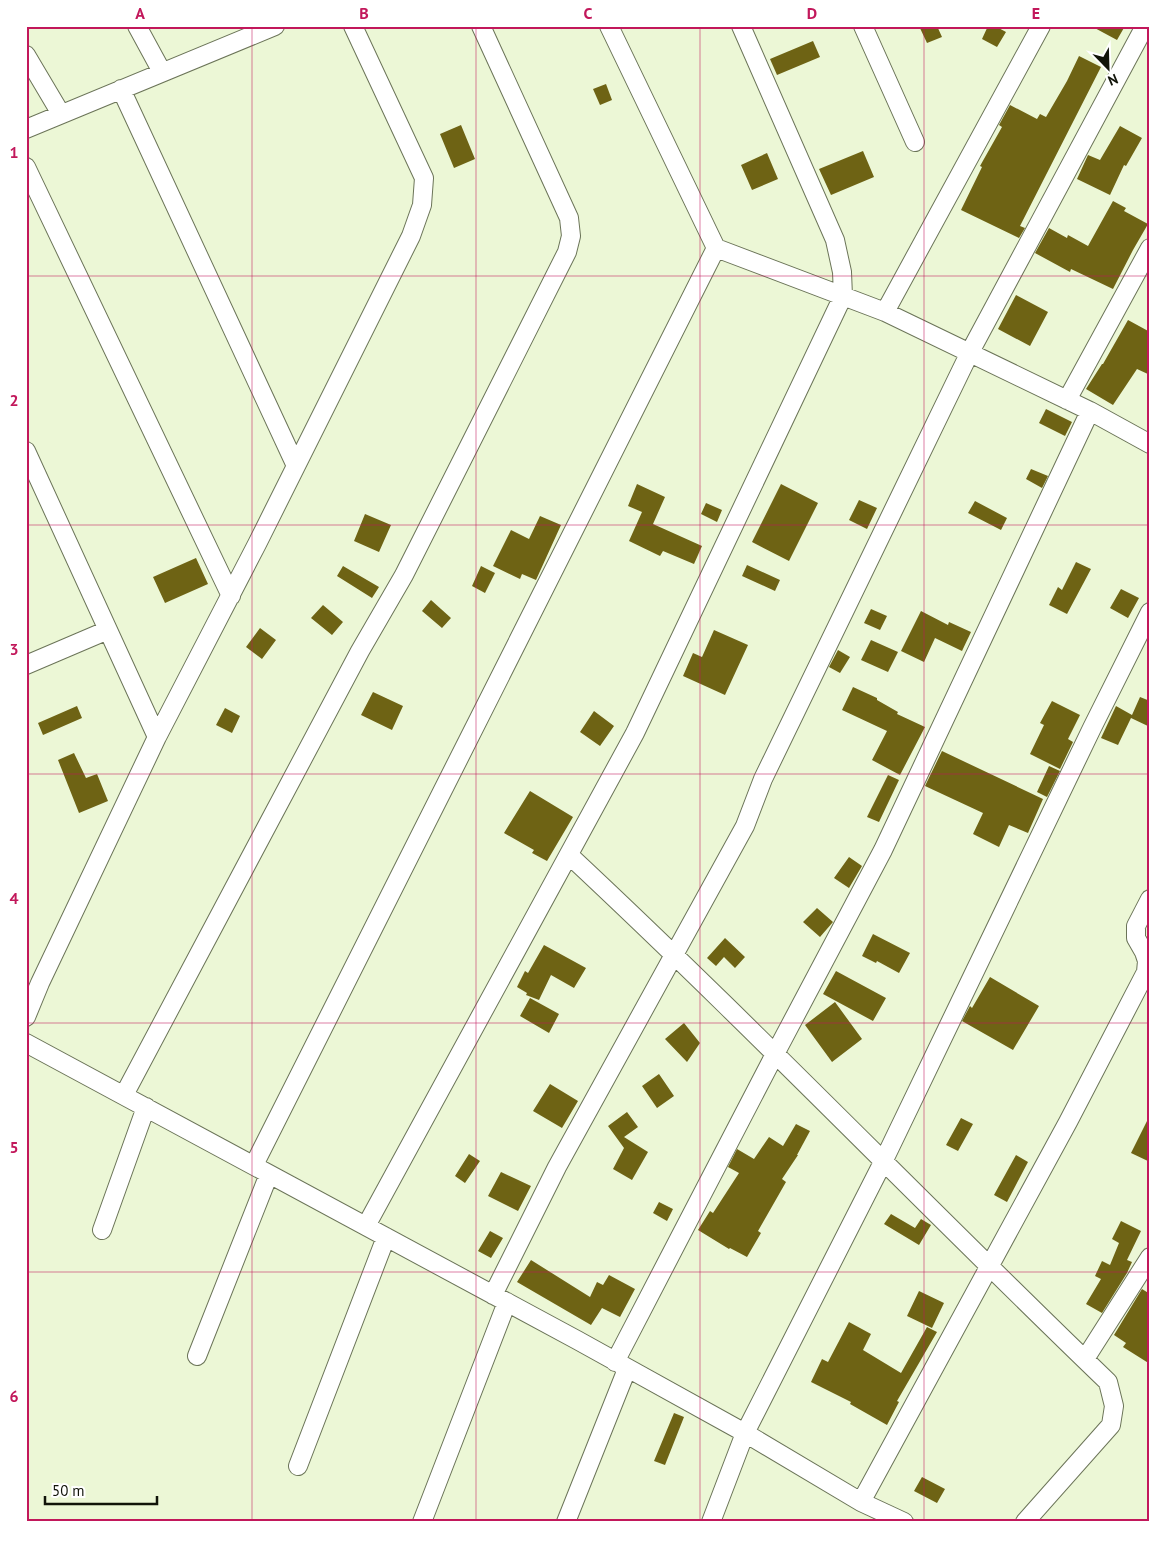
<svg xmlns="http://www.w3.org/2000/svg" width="1176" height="1548" viewBox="0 0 1176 1548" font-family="'PT Sans',sans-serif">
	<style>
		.building { fill: #6e6314 }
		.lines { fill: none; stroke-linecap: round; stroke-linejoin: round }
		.minor-casing { stroke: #6b7458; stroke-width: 20 }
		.minor { stroke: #fff; stroke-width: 18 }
		.grid { fill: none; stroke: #c2185b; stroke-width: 1; stroke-opacity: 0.55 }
		.neatline { fill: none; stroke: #c2185b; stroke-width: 2 }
		.grid-label { font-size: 16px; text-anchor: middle; font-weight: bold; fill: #c2185b }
	</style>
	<rect width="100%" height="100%" fill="#ecf7d6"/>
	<path class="building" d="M 919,26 L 937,26 L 942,37 L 927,43 Z
		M 988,26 L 995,26 L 1006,32 L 997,47 L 982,39 Z
		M 1091,26 L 1125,26 L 1117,40 Z
		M 813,41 L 820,57 L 777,75 L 770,59 Z
		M 1079,56 L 1101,67 L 1020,226 L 1025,228 L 1019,238 L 961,210 L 982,167 L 980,166 L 1002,127 L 999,125 L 1010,105 L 1037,119 L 1040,114 L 1046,117 L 1067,81 Z
		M 606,84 L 612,100 L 600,105 L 593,89 Z
		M 461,125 L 475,159 L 454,168 L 440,134 Z
		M 1120,126 L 1142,138 L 1126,166 L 1124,165 L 1110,195 L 1077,179 L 1088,155 L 1100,160 Z
		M 863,151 L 874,177 L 831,195 L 819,169 Z
		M 767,153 L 778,179 L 752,190 L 741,165 Z
		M 1113,201 L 1126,208 L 1124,211 L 1148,224 L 1133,250 L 1113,289 L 1071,269 L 1070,272 L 1035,253 L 1049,228 L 1067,238 L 1068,235 L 1088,246 Z
		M 1016,295 L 1048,312 L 1030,346 L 998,329 Z
		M 1128,320 L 1150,332 L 1150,375 L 1137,369 L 1113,405 L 1086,389 L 1102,364 L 1103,364 Z
		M 1046,409 L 1072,422 L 1065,436 L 1039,423 Z
		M 1031,469 L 1048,476 L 1042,488 L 1026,479 Z
		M 637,484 L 665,497 L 653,524 L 702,546 L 694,564 L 663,551 L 660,556 L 629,541 L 642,512 L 628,506 Z
		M 781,484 L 818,503 L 789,561 L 752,542 Z
		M 859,500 L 877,508 L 867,529 L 849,520 Z
		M 975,501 L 1007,518 L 1001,530 L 968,513 Z
		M 706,503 L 722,510 L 717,522 L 701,514 Z
		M 365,514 L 391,525 L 379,552 L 354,541 Z
		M 540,516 L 561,525 L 536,580 L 522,574 L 520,579 L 493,566 L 511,530 L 529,539 Z
		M 196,558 L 208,584 L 165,603 L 153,577 Z
		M 1076,562 L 1091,569 L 1067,614 L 1049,605 L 1058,587 L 1062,590 Z
		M 747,565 L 780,580 L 775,591 L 742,576 Z
		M 343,566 L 379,587 L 372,598 L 337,576 Z
		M 481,566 L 495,573 L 485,593 L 472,586 Z
		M 1121,589 L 1139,598 L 1128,618 L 1110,608 Z
		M 431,600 L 451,618 L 442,628 L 422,611 Z
		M 323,605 L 343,622 L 332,635 L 311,618 Z
		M 871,609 L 887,616 L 880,630 L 864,623 Z
		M 921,611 L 948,625 L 949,622 L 971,632 L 962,651 L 935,638 L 924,662 L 901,651 Z
		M 260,628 L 276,640 L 262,659 L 246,647 Z
		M 714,630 L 748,645 L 725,695 L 683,676 L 693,653 L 702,657 Z
		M 871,640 L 898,652 L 888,672 L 861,660 Z
		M 838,650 L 850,657 L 840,673 L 829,667 Z
		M 853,687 L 877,698 L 877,700 L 898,712 L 897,714 L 925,727 L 900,775 L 872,760 L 887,731 L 842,710 Z
		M 373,692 L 403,706 L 392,730 L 361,715 Z
		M 1140,697 L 1150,701 L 1150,727 L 1131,718 L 1118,745 L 1101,738 L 1116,706 L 1132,715 Z
		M 1052,701 L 1080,715 L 1068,739 L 1073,742 L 1060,769 L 1030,754 L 1044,725 L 1040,723 Z
		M 77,706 L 82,718 L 43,735 L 38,723 Z
		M 225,708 L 240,716 L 232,733 L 216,725 Z
		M 594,711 L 614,726 L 600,746 L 580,732 Z
		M 942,751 L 1043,799 L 1028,833 L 1009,825 L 999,847 L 973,834 L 983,813 L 925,786 Z
		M 74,753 L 86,778 L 97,774 L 108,801 L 79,813 L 58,760 Z
		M 1049,766 L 1060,771 L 1047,797 L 1037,792 Z
		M 888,775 L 899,780 L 879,822 L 867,817 Z
		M 530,791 L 573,817 L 547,861 L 532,853 L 534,850 L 504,833 Z
		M 849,857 L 862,866 L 849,888 L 834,878 Z
		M 817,908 L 833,922 L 820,937 L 803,922 Z
		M 873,934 L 910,953 L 899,973 L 877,961 L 876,963 L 862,956 Z
		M 725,938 L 745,957 L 735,968 L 724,957 L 716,966 L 707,958 Z
		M 544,945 L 586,968 L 574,988 L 551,975 L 539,1000 L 526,995 L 527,993 L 517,987 L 525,971 L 528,973 Z
		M 836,971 L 886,998 L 873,1021 L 823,994 Z
		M 990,977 L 1039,1006 L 1013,1050 L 962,1021 L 970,1006 L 972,1008 Z
		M 530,998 L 559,1014 L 549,1033 L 520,1016 Z
		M 835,1002 L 862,1039 L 832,1062 L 805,1025 Z
		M 684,1023 L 700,1043 L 687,1062 L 665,1039 Z
		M 659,1074 L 674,1096 L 657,1108 L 642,1086 Z
		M 550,1084 L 578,1101 L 562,1128 L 533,1111 Z
		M 627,1112 L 638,1127 L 624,1137 L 648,1152 L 632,1180 L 613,1169 L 624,1148 L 608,1126 Z
		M 1150,1115 L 1150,1162 L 1131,1153 Z
		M 961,1118 L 973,1124 L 958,1151 L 946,1145 Z
		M 796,1124 L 810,1131 L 797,1155 L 798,1155 L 782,1179 L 786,1182 L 758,1231 L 761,1233 L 747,1257 L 730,1248 L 729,1249 L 698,1230 L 710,1211 L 713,1213 L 739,1173 L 728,1167 L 737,1149 L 754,1159 L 769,1137 L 783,1146 Z
		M 469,1154 L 480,1161 L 465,1183 L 455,1176 Z
		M 1016,1155 L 1028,1162 L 1007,1202 L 994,1195 Z
		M 501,1172 L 531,1186 L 518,1211 L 488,1196 Z
		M 659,1202 L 673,1209 L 667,1221 L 653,1213 Z
		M 891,1214 L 915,1228 L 921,1219 L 931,1225 L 919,1245 L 884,1224 Z
		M 1121,1221 L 1141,1231 L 1127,1260 L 1132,1262 L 1127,1273 L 1102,1313 L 1086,1304 L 1101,1279 L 1095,1276 L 1102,1261 L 1110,1265 L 1119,1243 L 1112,1239 Z
		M 490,1231 L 503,1238 L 491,1258 L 478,1251 Z
		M 531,1260 L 590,1297 L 597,1282 L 603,1285 L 609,1275 L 635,1289 L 620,1317 L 602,1308 L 591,1325 L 517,1282 Z
		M 1142,1289 L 1150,1294 L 1150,1364 L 1123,1347 L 1126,1343 L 1114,1335 Z
		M 919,1291 L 944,1303 L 932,1328 L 907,1316 Z
		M 849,1322 L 871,1334 L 863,1350 L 901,1373 L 927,1327 L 937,1332 L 897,1401 L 899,1402 L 887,1425 L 850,1404 L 851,1402 L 811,1382 L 822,1359 L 828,1362 Z
		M 674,1413 L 684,1417 L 665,1465 L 654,1461 Z
		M 922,1477 L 945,1489 L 937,1503 L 914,1491 Z"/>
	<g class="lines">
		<g class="minor-casing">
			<path id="minor" d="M 137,26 L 162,72
				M 609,26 L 716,248 L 885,312 L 1090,411 L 1150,444
				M 863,26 L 915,142
				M 26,55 L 61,114
				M 121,89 L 296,466
				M 26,129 L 275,26
				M 26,167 L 231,596
				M 885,312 L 1041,26
				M 1067,400 L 1150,248
				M 26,451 L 157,737
				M 26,665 L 108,630
				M 569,855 C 752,1026 927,1208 1108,1382 L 1114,1406 L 1111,1425 L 1025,1522
				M 26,1017 L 40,983 L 157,737 L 257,544 L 411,236 L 422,205 L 424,178 L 353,26
				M 26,1043 L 577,1340 L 745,1433 L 861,1502 L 904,1522
				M 124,1095 L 360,651 L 404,575 L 567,252 L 571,236 L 569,218 L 481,26
				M 254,1165 L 716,248
				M 366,1226 L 635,733 L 843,296 L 842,272 L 835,240 L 741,26
				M 102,1230 L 146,1107
				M 493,1295 L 557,1167 L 745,826 L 763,779 L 970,352 L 1145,26
				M 197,1356 L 269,1174
				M 1085,1359 L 1150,1257
				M 615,1362 L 775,1054 L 883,850 L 1090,411
				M 298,1466 L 386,1237
				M 861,1502 L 1068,1122 L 1146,972 L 1147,961 L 1144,952 L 1136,938 L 1136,926 L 1150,899
				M 422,1522 L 507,1302
				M 566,1522 L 627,1369
				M 711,1522 L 745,1433 L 883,1162 L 1092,728 L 1150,612"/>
		</g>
		<use href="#minor" class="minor"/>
	</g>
	<path class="grid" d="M 252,26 L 252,1522M 476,26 L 476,1522M 700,26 L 700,1522M 924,26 L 924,1522M 26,276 L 1150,276M 26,525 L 1150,525M 26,774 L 1150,774M 26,1023 L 1150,1023M 26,1272 L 1150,1272"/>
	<rect width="1176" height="1548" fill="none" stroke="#ffffff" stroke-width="55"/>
	<g transform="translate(1108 68) rotate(157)" stroke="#ffffff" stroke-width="4" paint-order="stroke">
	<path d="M0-4L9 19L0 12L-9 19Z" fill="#111409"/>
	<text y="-8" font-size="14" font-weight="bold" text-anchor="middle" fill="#111409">N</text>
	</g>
	<path d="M45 1496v8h112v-8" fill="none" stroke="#111409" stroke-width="2.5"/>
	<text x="52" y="1496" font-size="15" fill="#111409" stroke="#ffffff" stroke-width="4" paint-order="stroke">50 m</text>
	<rect x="28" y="28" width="1120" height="1492" class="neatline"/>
	<g class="grid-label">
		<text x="140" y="19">A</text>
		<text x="364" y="19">B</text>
		<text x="588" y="19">C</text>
		<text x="812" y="19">D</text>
		<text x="1036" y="19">E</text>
		<text x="14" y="158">1</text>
		<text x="14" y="406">2</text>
		<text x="14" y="655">3</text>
		<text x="14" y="904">4</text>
		<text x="14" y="1153">5</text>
		<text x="14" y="1402">6</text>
	</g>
</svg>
